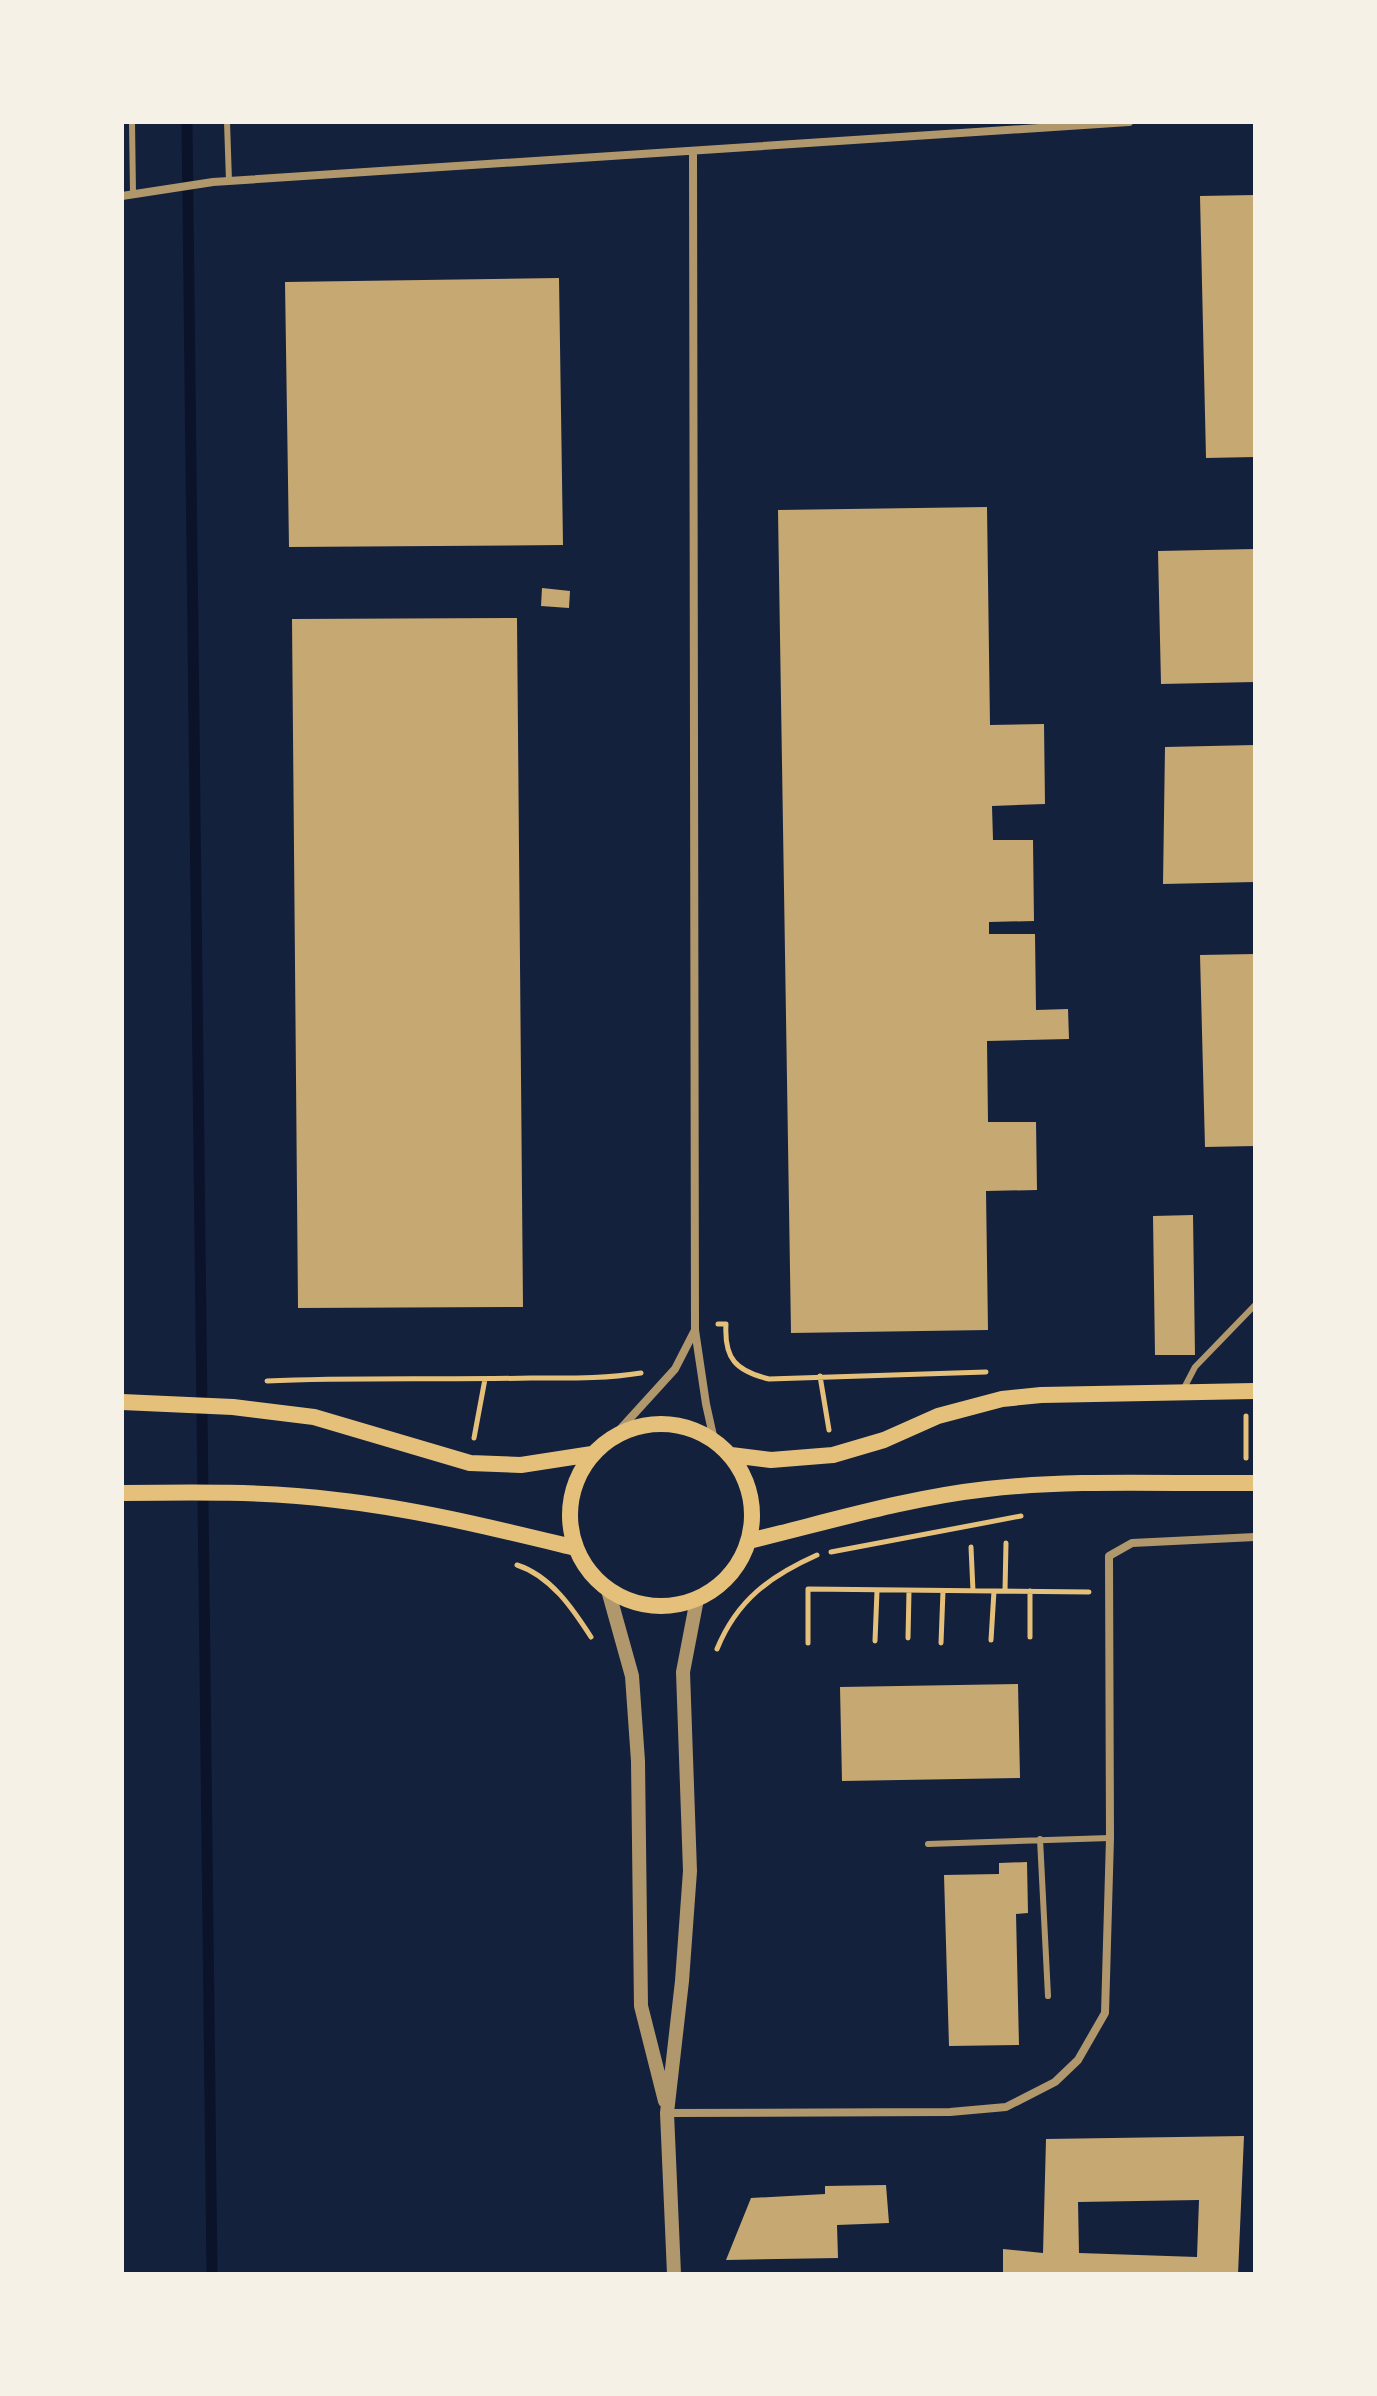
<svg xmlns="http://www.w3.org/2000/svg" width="1377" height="2396" viewBox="0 0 1377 2396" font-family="Montserrat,sans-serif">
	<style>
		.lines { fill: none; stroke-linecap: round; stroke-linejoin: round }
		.stream { stroke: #0b132b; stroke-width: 11 }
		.building { fill: #c6a872; fill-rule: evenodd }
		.path { stroke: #e5c07b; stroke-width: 5 }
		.service { stroke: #b1986c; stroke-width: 6 }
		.minor { stroke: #b1986c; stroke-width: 8 }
		.tertiary { stroke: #b1986c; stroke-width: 14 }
		.secondary { stroke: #e5c07b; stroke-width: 16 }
	</style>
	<rect width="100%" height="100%" fill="#14213d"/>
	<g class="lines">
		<path class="stream" d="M 187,122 L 212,2274"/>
	</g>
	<path class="building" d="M 1255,195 L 1255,457 L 1206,458 L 1200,196 Z
		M 559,278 L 563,545 L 289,547 L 285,282 Z
		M 987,507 L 990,725 L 1044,724 L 1045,804 L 992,806 L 993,840 L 1033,840 L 1034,921 L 989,922 L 989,934 L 1035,934 L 1036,1010 L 1068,1009 L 1069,1039 L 987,1041 L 988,1122 L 1036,1122 L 1037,1190 L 986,1191 L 988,1330 L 791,1333 L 778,510 Z
		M 1255,549 L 1255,682 L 1161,684 L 1158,551 Z
		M 542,588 L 570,591 L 569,608 L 541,606 Z
		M 517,618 L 523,1307 L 298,1308 L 292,619 Z
		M 1255,745 L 1255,882 L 1163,884 L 1165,747 Z
		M 1255,954 L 1255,1146 L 1205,1147 L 1200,955 Z
		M 1193,1215 L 1195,1355 L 1155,1355 L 1153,1216 Z
		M 1018,1684 L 1020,1778 L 842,1781 L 840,1687 Z
		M 1027,1862 L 1028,1913 L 1016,1914 L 1019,2045 L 949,2046 L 944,1875 L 999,1874 L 999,1863 Z
		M 1244,2136 L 1238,2274 L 1003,2274 L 1003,2249 L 1043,2253 L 1046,2139 ZM 1199,2200 L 1197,2257 L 1079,2253 L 1078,2202 Z
		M 886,2185 L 889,2223 L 837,2225 L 838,2258 L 726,2260 L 751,2198 L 825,2194 L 825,2186 Z"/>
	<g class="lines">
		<path class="path" d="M 718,1324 L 726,1324 C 724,1359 736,1371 769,1379 L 986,1372
			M 820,1376 L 829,1430
			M 267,1381 C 355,1377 443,1380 531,1378 C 568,1378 604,1379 641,1373
			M 474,1438 L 485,1379
			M 1246,1458 L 1246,1416
			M 971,1547 L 973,1591
			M 831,1552 L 1021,1516
			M 517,1565 C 551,1576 573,1609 591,1637
			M 1005,1591 L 1006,1543
			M 1030,1637 L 1030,1591
			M 908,1638 L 909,1591
			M 991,1640 L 994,1591
			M 875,1641 L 877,1591
			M 808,1643 L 808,1589 L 1089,1592
			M 941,1643 L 943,1591
			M 717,1649 C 737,1600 770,1576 817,1555"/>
		<path class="service" d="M 132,122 L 133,194
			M 227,122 L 229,181
			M 1183,1390 L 1195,1367 L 1255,1305
			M 1040,1839 L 1048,1996
			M 928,1844 L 1110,1838"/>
		<path class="minor" d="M 693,151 L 695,1330 L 706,1404 L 714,1440
			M 122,196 L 213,182 L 1129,122
			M 614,1436 L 675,1369 L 695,1330
			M 667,2113 L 950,2112 L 1006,2107 L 1055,2082 L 1078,2060 L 1105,2013 L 1110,1838 L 1109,1556 L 1132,1543 L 1255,1537"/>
		<path class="tertiary" d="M 608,1590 L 632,1676 L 638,1761 L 641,2006 L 665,2101
			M 674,2274 L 667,2113 L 682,1981 L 690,1871 L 683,1672 L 697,1599"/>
		<path class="secondary" d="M 122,1402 L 233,1407 L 314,1417 L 470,1463 L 521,1465 L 592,1454
			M570 1515a91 91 0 1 1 182 0a91 91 0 1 1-182 0Z
			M 731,1455 L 771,1460 L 833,1455 L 884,1440 L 938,1416 L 1002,1399 L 1041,1395 L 1255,1391
			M 122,1493 C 193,1492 265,1491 336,1500 C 417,1509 497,1529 576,1548
			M 749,1541 C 828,1522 906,1498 987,1489 C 1075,1479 1166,1484 1255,1483"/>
	</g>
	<rect width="1377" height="2396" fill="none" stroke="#f6f1e7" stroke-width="248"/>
</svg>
